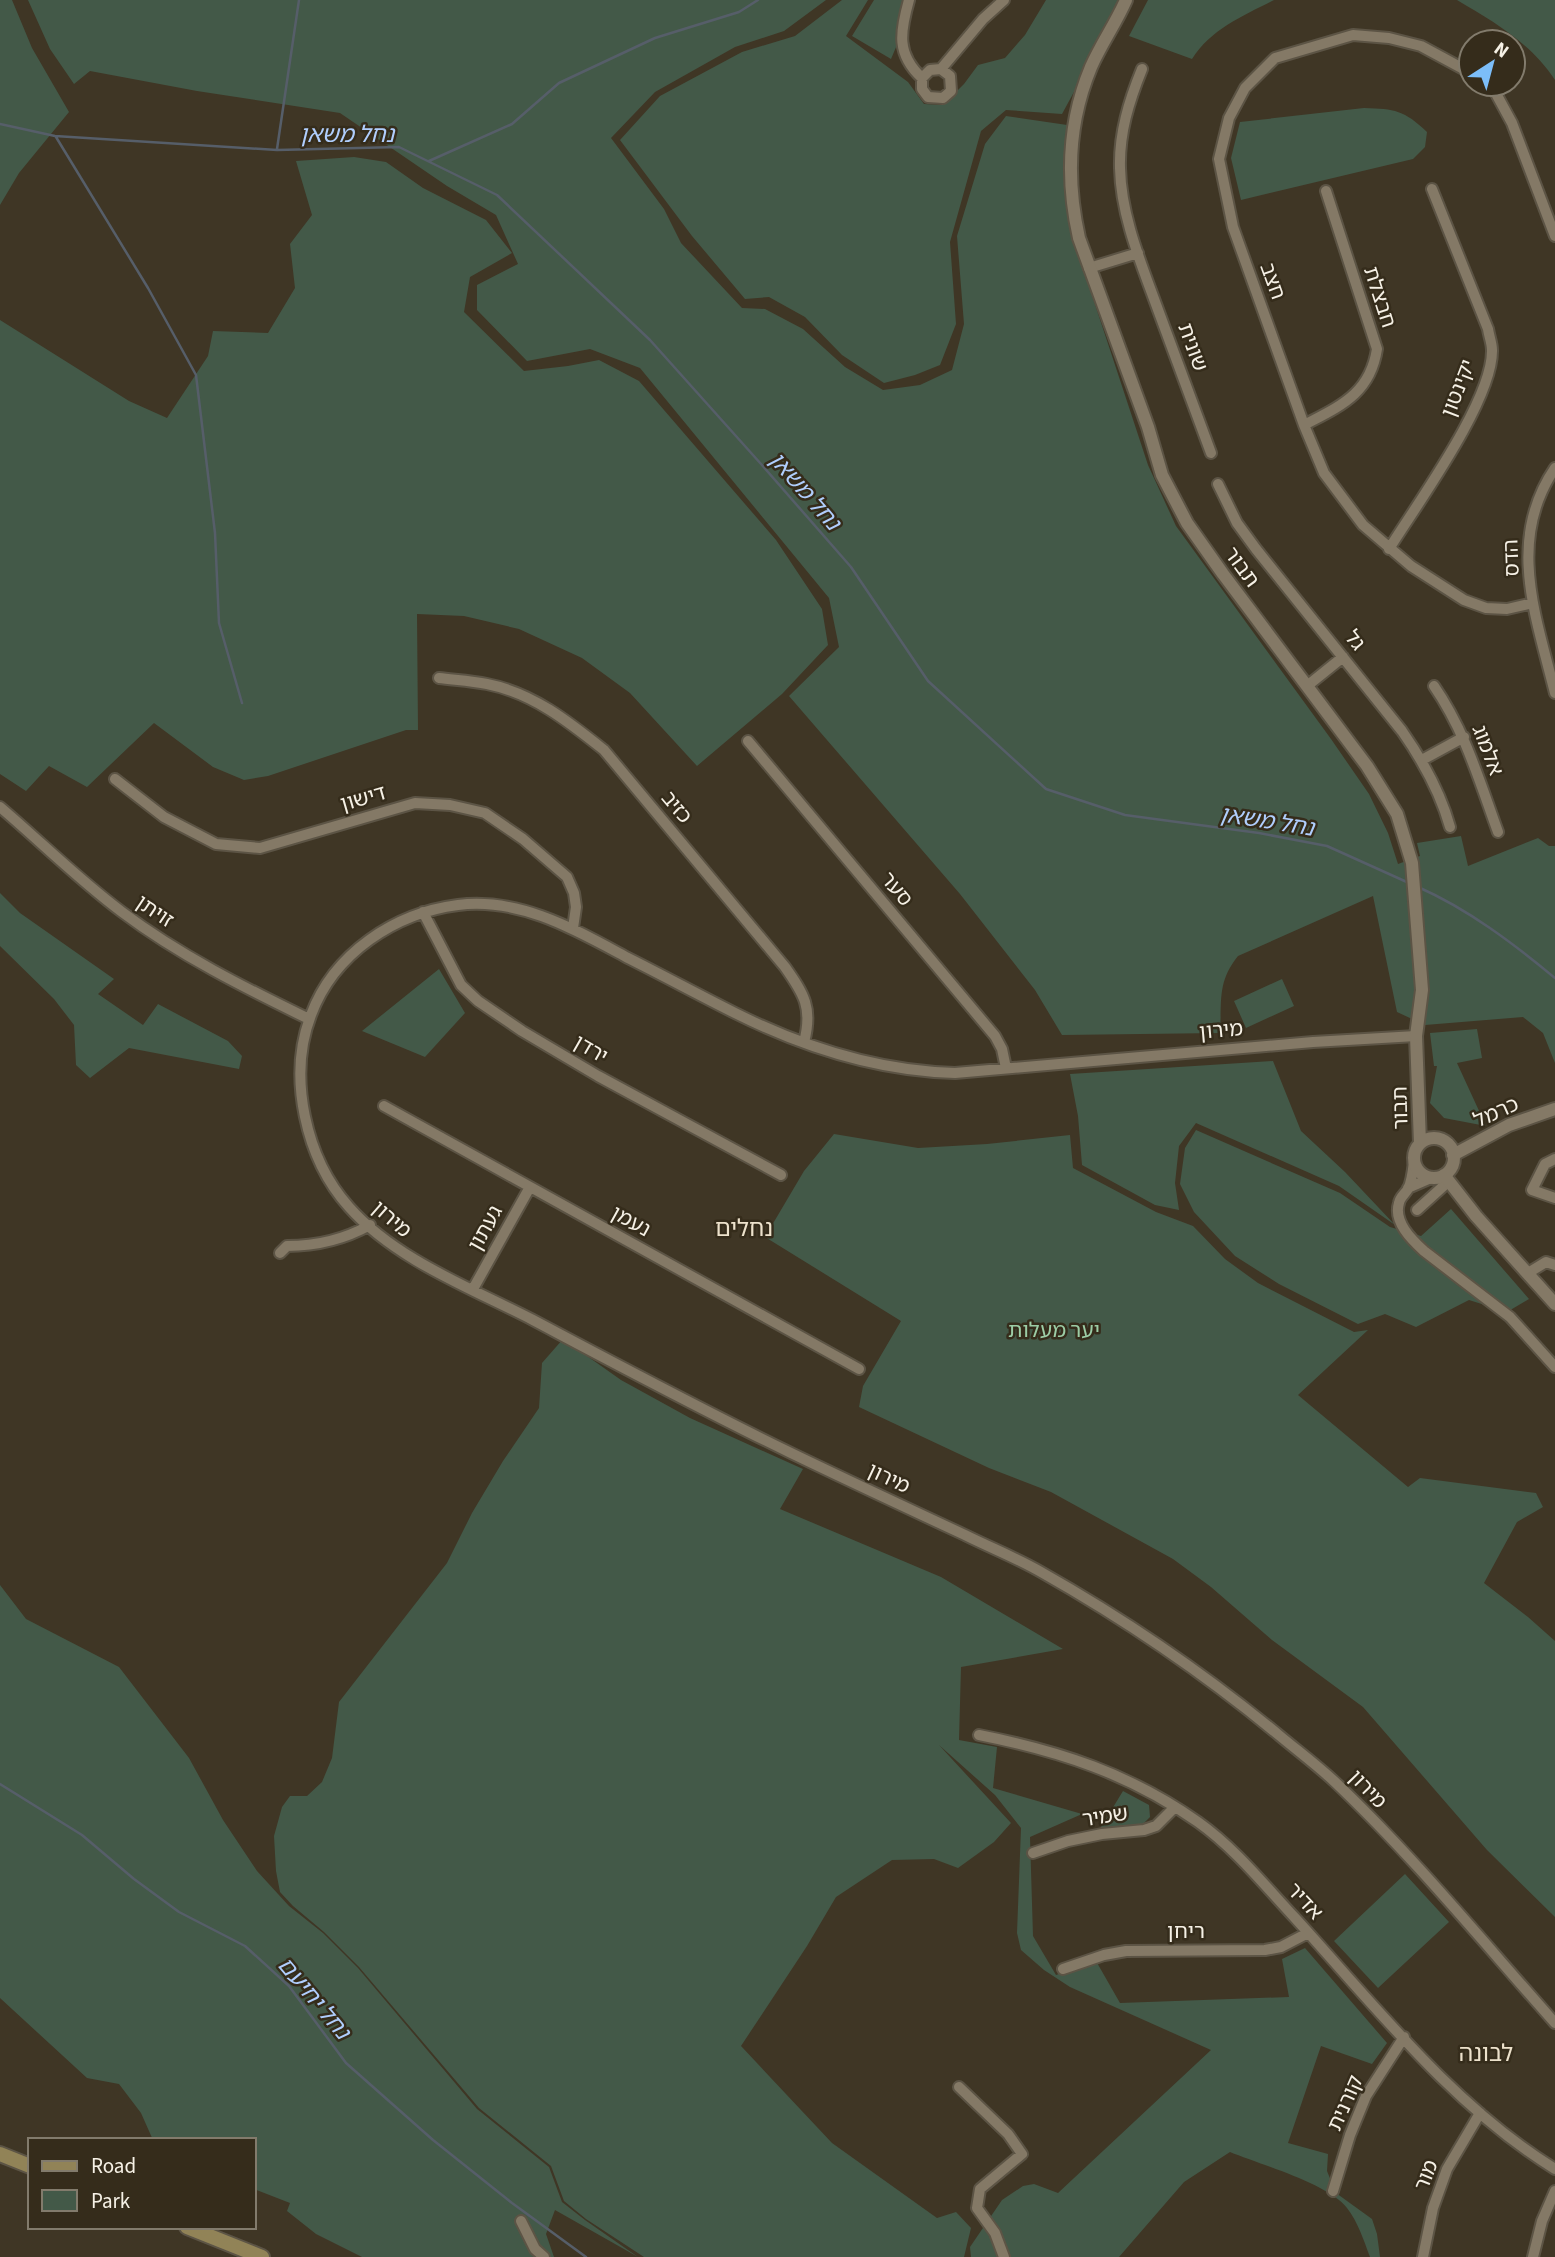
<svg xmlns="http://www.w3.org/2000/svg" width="1555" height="2257" viewBox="0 0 1555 2257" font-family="'Source Sans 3','Noto Sans Hebrew',sans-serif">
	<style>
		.green { fill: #435948 }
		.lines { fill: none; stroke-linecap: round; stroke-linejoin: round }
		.stream { stroke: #565e69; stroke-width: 2.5 }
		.minor-casing { stroke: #5c5445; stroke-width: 14 }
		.tertiary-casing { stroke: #5c5445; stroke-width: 16 }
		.secondary-casing { stroke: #5c5445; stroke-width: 18 }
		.minor { stroke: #847966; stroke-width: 10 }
		.tertiary { stroke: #847966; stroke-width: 12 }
		.secondary { stroke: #918357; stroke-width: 14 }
		.labels { text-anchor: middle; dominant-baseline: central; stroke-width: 5; stroke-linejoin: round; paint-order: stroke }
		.street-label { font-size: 21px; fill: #f6f1e6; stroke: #352c1b }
		.park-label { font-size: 21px; fill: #9ccda6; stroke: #352c1b }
		.water-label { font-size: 23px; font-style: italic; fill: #b0cefd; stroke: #352c1b }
		.neighbourhood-label { font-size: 23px; fill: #ede2cc; stroke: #352c1b }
	</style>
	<rect width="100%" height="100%" fill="#3f3625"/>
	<path class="green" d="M 0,0 L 12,0 L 32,48 L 69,112 L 19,173 L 0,205 Z
		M 28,0 L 826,0 L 784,31 L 735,47 L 655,92 L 611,138 L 664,209 L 681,243 L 742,308 L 765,309 L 803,329 L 845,367 L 883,390 L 920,385 L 952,370 L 964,324 L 957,236 L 985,144 L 1006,116 L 1074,126 L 1075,223 L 1088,283 L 1148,465 L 1176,526 L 1331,739 L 1369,794 L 1388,833 L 1398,864 L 1420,856 L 1417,843 L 1461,836 L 1468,866 L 1538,838 L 1549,846 L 1555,846 L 1555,1063 L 1543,1033 L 1523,1017 L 1425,1025 L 1397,1012 L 1373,896 L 1238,956 C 1217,982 1222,1001 1220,1033 L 1062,1035 L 1035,990 L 960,894 L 789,696 L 839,647 L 829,598 L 640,368 L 590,349 L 527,361 L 477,310 L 477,285 L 518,264 L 496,215 L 447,186 L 340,113 L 197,91 L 90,71 L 74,84 L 50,49 Z
		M 842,0 L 868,0 L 846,36 L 908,82 L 924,104 L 943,105 L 964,84 L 978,65 L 1005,58 L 1025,35 L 1046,0 L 1124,0 L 1062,114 L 1006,110 L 981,131 L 950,242 L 956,324 L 940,365 L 915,375 L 884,383 L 842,355 L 805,317 L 769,297 L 745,299 L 692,236 L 620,140 L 660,96 L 742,52 L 795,36 Z
		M 874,0 L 916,0 L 891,59 L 852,36 Z
		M 1148,0 L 1274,0 C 1243,16 1211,29 1192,59 L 1129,36 Z
		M 1457,0 L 1555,0 L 1555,80 C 1531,43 1494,22 1457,0 Z
		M 1364,108 C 1395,109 1404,110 1427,132 L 1425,147 L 1413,159 L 1241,200 L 1231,158 L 1240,122 Z
		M 354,157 L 386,162 L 423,188 L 486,220 L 512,253 L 470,277 L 464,312 L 524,371 L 568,366 L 599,360 L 639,381 L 776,540 L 822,609 L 828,645 L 782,694 L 697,766 L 630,693 L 582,658 L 519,629 L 464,616 L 417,614 L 418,730 L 406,730 L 268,776 L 244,780 L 213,767 L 154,723 L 87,787 L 49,766 L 26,791 L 0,774 L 0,320 L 129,401 L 167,418 L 208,356 L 213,331 L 268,333 L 295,288 L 290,244 L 312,215 L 296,161 Z
		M 0,893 L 20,913 L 114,979 L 98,994 L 143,1025 L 158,1004 L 228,1041 L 242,1056 L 239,1069 L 129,1048 L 90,1078 L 76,1065 L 74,1025 L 54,999 L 0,946 Z
		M 439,969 L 465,1013 L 425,1057 L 362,1031 Z
		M 1282,979 L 1294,1006 L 1246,1028 L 1234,1001 Z
		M 1477,1029 L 1482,1058 L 1457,1063 L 1486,1126 L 1444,1118 L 1430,1103 L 1437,1066 L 1434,1066 L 1430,1033 Z
		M 1273,1061 L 1301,1131 L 1345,1172 L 1395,1225 L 1339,1186 L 1196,1123 L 1179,1146 L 1175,1183 L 1179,1210 L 1155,1205 L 1082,1165 L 1078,1116 L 1070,1074 Z
		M 1196,1130 L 1340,1193 L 1390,1227 L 1421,1236 L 1451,1209 L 1529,1299 L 1507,1312 L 1469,1300 L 1416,1327 L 1385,1314 L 1358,1324 L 1279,1284 L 1235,1256 L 1194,1212 L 1180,1184 L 1185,1148 Z
		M 834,1134 L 918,1148 L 987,1144 L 1070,1135 L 1073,1168 L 1156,1212 L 1193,1226 L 1225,1259 L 1258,1283 L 1354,1332 L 1368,1330 L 1298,1395 L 1408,1487 L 1420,1478 L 1536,1493 L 1543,1507 L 1517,1522 L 1484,1583 L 1528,1617 L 1555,1641 L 1555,1917 L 1487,1850 L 1363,1707 L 1272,1640 L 1211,1587 L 1173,1559 L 1051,1492 L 989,1468 L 859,1407 L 863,1386 L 901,1321 L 765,1237 L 804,1171 Z
		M 563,1339 L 621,1380 L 690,1418 L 803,1469 L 780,1509 L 941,1577 L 1063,1649 L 961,1667 L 959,1740 L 997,1747 L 993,1788 L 1082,1814 L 1030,1837 L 1033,1936 L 1056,1975 L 1096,1961 L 1120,2003 L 1289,1997 L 1282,1959 L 1305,1948 L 1387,2043 L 1372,2064 L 1321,2046 L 1288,2143 L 1328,2154 L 1327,2171 L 1336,2193 L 1372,2219 L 1377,2234 L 1380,2257 L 1370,2257 C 1364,2241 1358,2222 1347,2208 C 1329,2184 1259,2164 1230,2152 L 1184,2182 L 1119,2257 L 971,2257 L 970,2247 L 1002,2200 L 1023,2186 L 1034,2184 L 1058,2193 L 1211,2050 L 1070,1987 L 1044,1970 L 1021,1950 L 1017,1933 L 1021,1828 L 995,1795 L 939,1745 L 1011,1823 L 994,1842 L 958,1868 L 934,1859 L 892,1860 L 836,1897 L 807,1946 L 741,2046 L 832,2143 L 937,2218 L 956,2212 L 971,2228 L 964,2257 L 644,2257 L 586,2219 L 564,2201 L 551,2166 L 479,2108 L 359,1967 L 324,1932 L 293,1906 L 280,1892 L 276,1871 L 274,1836 L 282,1807 L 290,1796 L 307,1796 L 322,1782 L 332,1758 L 339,1702 L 447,1563 L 472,1513 L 503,1461 L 539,1408 L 542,1363 Z
		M 0,1585 L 26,1619 L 119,1667 L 189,1758 L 223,1820 L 257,1871 L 289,1906 L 323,1933 L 358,1968 L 477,2109 L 549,2167 L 562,2202 L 585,2220 L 638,2257 L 555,2210 L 546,2234 L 554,2257 L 362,2257 L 316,2234 L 287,2211 L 290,2203 L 254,2189 L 254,2140 L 153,2140 L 141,2113 L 119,2084 L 87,2078 L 0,1998 Z
		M 1123,1791 L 1149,1805 L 1150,1817 L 1142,1825 L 1104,1829 L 1101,1827 Z
		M 1405,1874 L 1449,1922 L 1378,1988 L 1334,1941 Z"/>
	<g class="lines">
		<path class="stream" d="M 0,124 L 55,136 L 277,150 L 399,147 L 497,195 L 650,340 L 761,464 L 851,567 L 928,681 L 1046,789 L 1125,815 L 1259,833 L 1327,846 L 1409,883
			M 56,137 L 148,288 L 196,375 L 215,533 L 219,623 L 242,703
			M 277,149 L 299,0
			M 429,161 L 512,124 L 559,83 L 655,38 L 739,12 L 758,0
			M 1418,887 C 1468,909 1514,944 1555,978
			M 0,1784 L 82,1835 L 134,1879 L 179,1912 L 245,1946 L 289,1986 L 346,2063 L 433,2140 L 512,2203 L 586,2257"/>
		<g class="minor-casing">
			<path id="minor" d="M 909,0 C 900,32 896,54 922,78 L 922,89 L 928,97 L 943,98 L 951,91 L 950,76 L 941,69 L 930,70 L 922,78
				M 941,69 L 983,19 L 1004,0
				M 1142,69 C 1129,101 1119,133 1120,168 C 1121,216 1141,263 1157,307 C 1175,356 1193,405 1211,453
				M 1471,73 L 1421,46 L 1389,38 L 1353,35 L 1275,58 L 1245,88 L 1229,118 L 1219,159 L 1233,227 L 1304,425 L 1324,473 L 1363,525 L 1411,566 L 1464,600 L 1486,608 L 1507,609 L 1533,603
				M 1487,84 L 1493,88 L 1512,123 L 1555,236
				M 1089,268 L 1138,253
				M 1304,425 C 1340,406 1370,394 1377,349 L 1326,191
				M 1555,468 C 1506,540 1536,616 1555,693
				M 1218,484 L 1237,523 L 1256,549 L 1402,731 C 1423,761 1440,791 1450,827
				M 1389,549 C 1417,504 1493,400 1492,350 C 1492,343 1489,336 1488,329 L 1432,189
				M 439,678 C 455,680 472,681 487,684 C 533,693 569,722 604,750 L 785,967 C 804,994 813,1008 804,1042
				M 1307,686 L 1343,657
				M 1434,686 C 1465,731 1479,780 1498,832
				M 748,741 L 995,1036 L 1002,1049 L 1006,1068
				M 1422,760 L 1464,737
				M 115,779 L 164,817 L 216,844 L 260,848 L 415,803 L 450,805 L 485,813 L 523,839 L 567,877 L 574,893 L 576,907 L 573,928
				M 0,807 C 40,841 79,880 122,912 C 179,955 245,988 309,1019
				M 423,912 L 461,985 L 478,1001 L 522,1031 L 598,1076 L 781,1175
				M 1416,1036 L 1313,1042 L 955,1073 C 878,1071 803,1047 735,1013 C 699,995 664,976 628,958 C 576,930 520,897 458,905 C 395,913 334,953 311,1015 C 287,1077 306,1159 349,1207 C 396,1260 471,1288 533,1320 C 618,1365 704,1411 791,1453 C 849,1481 907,1508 965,1535 C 991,1548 1017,1558 1041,1572 C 1126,1620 1205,1674 1280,1736 C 1298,1751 1318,1766 1335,1782 C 1414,1857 1483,1942 1555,2023
				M 384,1106 L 859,1369
				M 1555,1159 L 1545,1164 L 1532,1190 L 1555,1198
				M 1414,1161 C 1413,1170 1412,1181 1408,1189 C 1405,1194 1400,1197 1399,1203 C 1393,1222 1412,1240 1424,1251 L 1510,1317 L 1555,1367
				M 1408,1188 L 1431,1178
				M 1417,1210 L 1449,1181
				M 280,1253 L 287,1246 C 315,1246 345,1239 370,1225
				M 1528,1273 L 1546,1262 L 1555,1265
				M 473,1289 L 530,1187
				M 979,1735 C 1060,1751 1130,1774 1198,1822 C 1236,1849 1265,1886 1296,1919 C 1376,2007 1453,2106 1555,2169
				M 1033,1853 L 1068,1841 L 1102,1834 L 1144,1830 L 1156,1826 L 1175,1807
				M 1063,1969 L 1104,1955 L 1126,1951 L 1265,1950 L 1281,1947 L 1308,1933
				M 959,2087 L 1008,2134 L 1022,2154 L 980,2189 L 977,2208 L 995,2233 L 1004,2257
				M 1333,2191 L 1350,2135 L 1366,2096 L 1404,2037
				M 521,2221 L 535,2249 L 544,2257
				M 1423,2257 L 1433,2208 L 1447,2169 L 1480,2113
				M 1533,2257 L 1542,2221 L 1555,2191"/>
		</g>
		<g class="tertiary-casing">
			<path id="tertiary" d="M 1126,0 C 1116,23 1101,44 1091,67 C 1068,122 1066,180 1079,238 L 1148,427 L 1162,475 L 1187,523 L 1223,574 L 1367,766 L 1397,814 L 1412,863 L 1422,990 L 1416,1036 L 1420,1143
				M1414 1158a20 20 0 1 1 40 0a20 20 0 1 1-40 0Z
				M 1453,1155 L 1509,1125 L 1555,1109
				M 1444,1175 L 1476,1216 L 1555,1304"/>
		</g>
		<g class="secondary-casing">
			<path id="secondary" d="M 0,2154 L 30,2166
				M 187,2227 L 262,2257"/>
		</g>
		<use href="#minor" class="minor"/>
		<use href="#tertiary" class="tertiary"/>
		<use href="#secondary" class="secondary"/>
	</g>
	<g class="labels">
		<g class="street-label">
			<text transform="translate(1273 281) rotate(70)">חצב</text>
			<text transform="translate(1380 297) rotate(72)">חבצלת</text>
			<text transform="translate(1193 347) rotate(70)">שונית</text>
			<text transform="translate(1458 388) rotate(-69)">יקינטון</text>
			<text transform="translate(1511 558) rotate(-92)">הדס</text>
			<text transform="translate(1242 567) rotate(54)">תבור</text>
			<text transform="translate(1355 640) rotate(51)">גל</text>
			<text transform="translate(1488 750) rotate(69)">אלמוג</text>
			<text transform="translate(363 798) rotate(-16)">דישון</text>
			<text transform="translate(677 807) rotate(50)">כזיב</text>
			<text transform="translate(897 889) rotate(50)">סער</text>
			<text transform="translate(155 911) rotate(34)">זויתן</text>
			<text transform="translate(1221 1030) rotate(-5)">מירון</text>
			<text transform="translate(591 1049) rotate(30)">ירדן</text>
			<text transform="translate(1400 1108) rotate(-91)">תבור</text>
			<text transform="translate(1496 1112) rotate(-24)">כרמל</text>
			<text transform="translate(392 1219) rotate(41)">מירון</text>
			<text transform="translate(631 1221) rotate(29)">נעמן</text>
			<text transform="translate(485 1228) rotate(-61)">געתון</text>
			<text transform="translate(889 1478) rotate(25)">מירון</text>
			<text transform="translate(1368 1789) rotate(46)">מירון</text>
			<text transform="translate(1105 1816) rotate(-8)">שמיר</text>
			<text transform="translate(1305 1901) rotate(47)">אדיר</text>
			<text x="1186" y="1931">ריחן</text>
			<text transform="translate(1345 2103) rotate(-66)">קורנית</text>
			<text transform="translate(1426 2175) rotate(-68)">מור</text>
		</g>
		<g class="park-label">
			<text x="1054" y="1330">יער מעלות</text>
		</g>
		<g class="water-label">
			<text x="347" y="134">נחל משאן</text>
			<text transform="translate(805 491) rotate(49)">נחל משאן</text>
			<text transform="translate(1267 821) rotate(9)">נחל משאן</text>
			<text transform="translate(314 1998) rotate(50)">נחל יחיעם</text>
		</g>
		<g class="neighbourhood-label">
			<text x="744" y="1228">נחלים</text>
			<text x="1486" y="2053">לבונה</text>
		</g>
	</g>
	<rect x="28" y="2138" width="228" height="91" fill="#352c1b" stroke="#827b6c" stroke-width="2"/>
	<rect x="42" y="2161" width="35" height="10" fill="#918357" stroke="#827b6c" stroke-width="2"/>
	<text x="91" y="2173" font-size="21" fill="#f6f1e6">Road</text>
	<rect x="42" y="2190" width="35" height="21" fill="#435948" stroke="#827b6c" stroke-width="2"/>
	<text x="91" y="2208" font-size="21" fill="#f6f1e6">Park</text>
	<g transform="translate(1492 63) rotate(36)"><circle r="33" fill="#352c1b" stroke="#827b6c" stroke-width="2"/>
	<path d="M0-5L12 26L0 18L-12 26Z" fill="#7cbef9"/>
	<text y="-10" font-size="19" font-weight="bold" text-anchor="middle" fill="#f6f1e6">N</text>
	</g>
</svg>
